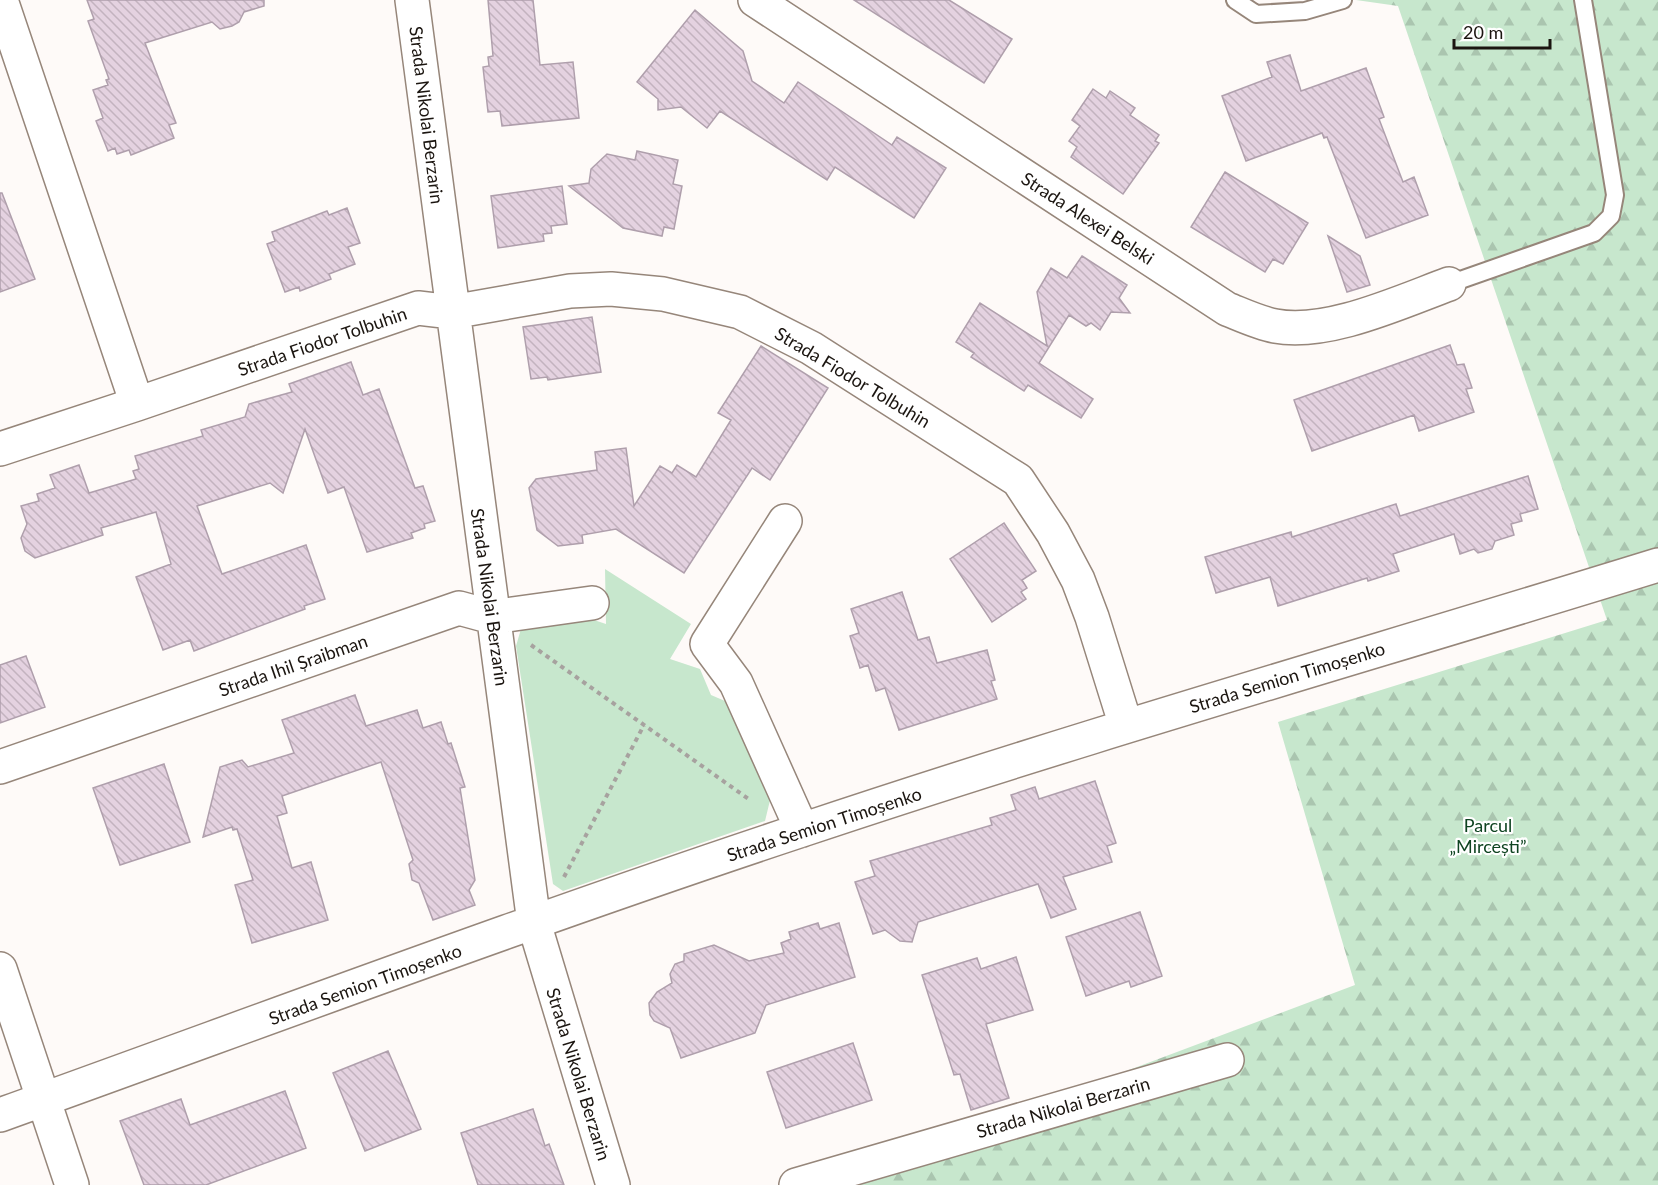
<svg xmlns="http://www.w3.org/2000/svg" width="1658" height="1185" viewBox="0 0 1658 1185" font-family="Lato,sans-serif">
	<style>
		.forest { fill: url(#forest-firs) }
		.park { fill: #c7e7cd }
		.building { fill: url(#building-back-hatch); stroke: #af9fac; stroke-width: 1.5 }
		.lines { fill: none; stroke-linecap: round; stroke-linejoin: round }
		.service-casing { stroke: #96867a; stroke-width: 20 }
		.minor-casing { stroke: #96867a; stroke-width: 36 }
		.path { stroke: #a7a29f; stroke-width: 4; stroke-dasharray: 4.5 4.5; stroke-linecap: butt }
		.service { stroke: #fff; stroke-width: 16 }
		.minor { stroke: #fff; stroke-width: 33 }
		.labels { text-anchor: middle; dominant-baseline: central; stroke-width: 4.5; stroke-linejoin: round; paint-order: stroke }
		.street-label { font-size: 18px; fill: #1b1510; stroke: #fff }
		.park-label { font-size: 18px; fill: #0f4421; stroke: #fff }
	</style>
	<defs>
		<pattern id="forest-firs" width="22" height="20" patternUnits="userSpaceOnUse" patternTransform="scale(1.5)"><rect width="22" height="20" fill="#c7e7cd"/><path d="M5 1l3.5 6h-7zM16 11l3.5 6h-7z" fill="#aac5af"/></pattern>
		<pattern id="building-back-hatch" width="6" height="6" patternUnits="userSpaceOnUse" patternTransform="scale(1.5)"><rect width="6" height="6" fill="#e4d2e0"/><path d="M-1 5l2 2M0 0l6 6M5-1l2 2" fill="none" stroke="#c3b3bf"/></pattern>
	</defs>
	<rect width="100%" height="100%" fill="#fefaf8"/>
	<path class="forest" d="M 1356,0 L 1658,0 L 1658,1185 L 823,1185 L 1355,985 L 1278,722 L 1607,620 L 1398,6 Z"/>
	<path class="park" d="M 605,569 L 691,624 L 670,659 L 700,669 L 711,695 L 732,704 L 772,792 L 765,821 L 563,891 L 553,884 L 516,646 L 521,629 L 594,620 L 606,624 Z"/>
	<path class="building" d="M 87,0 L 264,0 L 264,6 L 244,12 L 239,22 L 232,26 L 220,29 L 212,22 L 145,43 L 176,123 L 169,125 L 174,138 L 131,155 L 129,150 L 117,154 L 115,148 L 108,151 L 96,121 L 103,118 L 93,90 L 108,85 L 106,80 L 109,79 L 88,21 L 94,19 Z
		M 488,0 L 533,0 L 540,65 L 573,62 L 579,118 L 502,126 L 500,111 L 488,112 L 483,67 L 489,66 L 488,57 L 493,56 Z
		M 854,0 L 949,0 L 1012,39 L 984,83 Z
		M 695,10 L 743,51 L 752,81 L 784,103 L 798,82 L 892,145 L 897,137 L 946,168 L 914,218 L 835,167 L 827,180 L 720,111 L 707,128 L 681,107 L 658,110 L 658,99 L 637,82 Z
		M 1290,55 L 1301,91 L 1366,68 L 1384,117 L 1379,119 L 1403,182 L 1414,177 L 1428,215 L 1366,238 L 1327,137 L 1324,138 L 1322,133 L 1246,161 L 1222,96 L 1272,77 L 1267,62 Z
		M 1093,89 L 1106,98 L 1110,91 L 1135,108 L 1130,115 L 1159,135 L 1155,141 L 1159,143 L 1123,194 L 1071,157 L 1077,147 L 1069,141 L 1080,126 L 1072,120 Z
		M 637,151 L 678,160 L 673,184 L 682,186 L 674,229 L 664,227 L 662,236 L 623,228 L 569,186 L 589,183 L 591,169 L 607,154 L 635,160 Z
		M 1225,172 L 1308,223 L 1283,264 L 1273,259 L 1265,272 L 1191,227 Z
		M 562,186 L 567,224 L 551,226 L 552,233 L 543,234 L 544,241 L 498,248 L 491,196 Z
		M 0,193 L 2,193 L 35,279 L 0,292 Z
		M 347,208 L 360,243 L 348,247 L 355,264 L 329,274 L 331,279 L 300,291 L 299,287 L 285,292 L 267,244 L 275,241 L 272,232 L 327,211 L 329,215 Z
		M 1328,236 L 1360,256 L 1370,285 L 1347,292 Z
		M 1082,256 L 1127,285 L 1119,298 L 1130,313 L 1111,312 L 1100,330 L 1091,323 L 1086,326 L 1069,315 L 1039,363 L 1093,399 L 1081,418 L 1028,385 L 1024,391 L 971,357 L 974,353 L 956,342 L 980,303 L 1047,346 L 1037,292 L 1051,268 L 1067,278 Z
		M 592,317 L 601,372 L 548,380 L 547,377 L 531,379 L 523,327 Z
		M 1450,345 L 1457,365 L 1464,364 L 1472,388 L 1466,389 L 1474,412 L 1419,431 L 1414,415 L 1312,451 L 1294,400 Z
		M 761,346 L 828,388 L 770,480 L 752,468 L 684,573 L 616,529 L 582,535 L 583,543 L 558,546 L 537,530 L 529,488 L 536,479 L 597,470 L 595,452 L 626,448 L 634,506 L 660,466 L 672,473 L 677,465 L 696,477 L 731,420 L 718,413 Z
		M 351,362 L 363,395 L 379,389 L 415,488 L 423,486 L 435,521 L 424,524 L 425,528 L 411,533 L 413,538 L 367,552 L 344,487 L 328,493 L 305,429 L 283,493 L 270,483 L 197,506 L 222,574 L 306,545 L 325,599 L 304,606 L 305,609 L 194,651 L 190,640 L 163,650 L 136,577 L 171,564 L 156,512 L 101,528 L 103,535 L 35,558 L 25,551 L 21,538 L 27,524 L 21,506 L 39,501 L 37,494 L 55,488 L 50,475 L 79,465 L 89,493 L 136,479 L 133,471 L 139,469 L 135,456 L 203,436 L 201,430 L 245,417 L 249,404 L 292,392 L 289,384 Z
		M 1528,476 L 1538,509 L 1520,514 L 1522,521 L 1511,524 L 1514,535 L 1495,541 L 1492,549 L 1478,553 L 1474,549 L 1460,554 L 1454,534 L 1393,554 L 1399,571 L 1368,581 L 1367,578 L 1278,606 L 1270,577 L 1216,593 L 1205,557 L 1291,532 L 1292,537 L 1396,504 L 1400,516 Z
		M 1004,523 L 1036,571 L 1022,580 L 1027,588 L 1021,592 L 1026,599 L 992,622 L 950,559 Z
		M 902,592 L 918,640 L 929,637 L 937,663 L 987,650 L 995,680 L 991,681 L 997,699 L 899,730 L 885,688 L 876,691 L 868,665 L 860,668 L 850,636 L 859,633 L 851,609 Z
		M 26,656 L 45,707 L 0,723 L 0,665 Z
		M 355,695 L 366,726 L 417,710 L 423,728 L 441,722 L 448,744 L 451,743 L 465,787 L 460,788 L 475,880 L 469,890 L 475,905 L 433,920 L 419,883 L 412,880 L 409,864 L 413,860 L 381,762 L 282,796 L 287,813 L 277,816 L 292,868 L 311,862 L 328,920 L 252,943 L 235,885 L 253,880 L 237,829 L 233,830 L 232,827 L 203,837 L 220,767 L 242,760 L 248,767 L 294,753 L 282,720 Z
		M 164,764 L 190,842 L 120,865 L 93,788 Z
		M 1095,781 L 1116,843 L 1107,846 L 1112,862 L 1063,877 L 1076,909 L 1051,918 L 1038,884 L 918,922 L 912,942 L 900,941 L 885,930 L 873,934 L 855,882 L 875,876 L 870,861 L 992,825 L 990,818 L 1016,810 L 1011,795 L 1035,787 L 1039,799 Z
		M 1140,912 L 1162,976 L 1131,987 L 1129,981 L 1086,996 L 1066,937 Z
		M 818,923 L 820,929 L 839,923 L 855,977 L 766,1005 L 755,1033 L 681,1058 L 670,1028 L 654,1021 L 650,1015 L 649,1003 L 657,992 L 672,983 L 670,974 L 675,964 L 684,961 L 684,954 L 714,945 L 749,961 L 784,953 L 781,943 L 791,939 L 789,932 Z
		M 1016,957 L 1033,1010 L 986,1024 L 1009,1098 L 971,1110 L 960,1074 L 954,1075 L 922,975 L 977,958 L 981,969 Z
		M 853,1043 L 872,1100 L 786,1128 L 767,1072 Z
		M 388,1051 L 421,1129 L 365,1151 L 333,1073 Z
		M 285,1091 L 306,1148 L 206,1185 L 144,1185 L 120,1121 L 181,1099 L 190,1125 Z
		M 533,1109 L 545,1146 L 549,1144 L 564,1185 L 478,1185 L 461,1133 Z"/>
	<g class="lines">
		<g class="service-casing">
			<path id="service" d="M 1235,0 L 1256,14 L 1305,11 L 1343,0
				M 1449,284 L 1594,233 L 1611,216 L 1615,195 L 1583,0"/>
		</g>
		<g class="minor-casing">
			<path id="minor" d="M 1,0 L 137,404
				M 412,0 L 534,923 L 613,1185
				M 755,0 L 1227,309 C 1242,315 1259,323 1275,326 C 1327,336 1400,302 1449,284
				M 0,449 L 137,404 L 418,308 L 452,312 L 570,291 L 611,289 L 663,294 L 740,312 L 811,348 L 1018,480 L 1053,533 L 1078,580 L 1092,617 L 1126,726
				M 785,521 L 707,644 L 736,683 L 802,830
				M 0,767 L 459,608 L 492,617 L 592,603
				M 0,969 L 72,1185
				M 0,1115 C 267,1019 533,919 802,830 C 1086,735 1373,653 1658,565
				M 796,1185 L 1227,1060"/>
		</g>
		<path class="path" d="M 531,645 L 750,800
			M 564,877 L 644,725"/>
		<use href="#service" class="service"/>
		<use href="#minor" class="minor"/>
	</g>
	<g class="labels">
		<g class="street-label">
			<text transform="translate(427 115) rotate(83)">Strada Nikolai Berzarin</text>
			<text transform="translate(1088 218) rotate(33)">Strada Alexei Belski</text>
			<text transform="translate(322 341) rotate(-19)">Strada Fiodor Tolbuhin</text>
			<text transform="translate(853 377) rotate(31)">Strada Fiodor Tolbuhin</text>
			<text transform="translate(490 597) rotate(82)">Strada Nikolai Berzarin</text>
			<text transform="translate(293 665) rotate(-19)">Strada Ihil Șraibman</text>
			<text transform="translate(1287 677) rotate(-17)">Strada Semion Timoșenko</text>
			<text transform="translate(824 824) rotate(-18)">Strada Semion Timoșenko</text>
			<text transform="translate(365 984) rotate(-20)">Strada Semion Timoșenko</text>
			<text transform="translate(579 1074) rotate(73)">Strada Nikolai Berzarin</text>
			<text transform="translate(1063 1107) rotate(-16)">Strada Nikolai Berzarin</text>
		</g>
		<g class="park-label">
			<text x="1488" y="825">Parcul<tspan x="1488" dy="21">„Mircești”</tspan></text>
		</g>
	</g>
	<path d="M1454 39v9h96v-9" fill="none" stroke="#1b1510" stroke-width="3"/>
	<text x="1463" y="39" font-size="18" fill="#1b1510" stroke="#ffffff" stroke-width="4.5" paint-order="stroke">20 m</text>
</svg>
